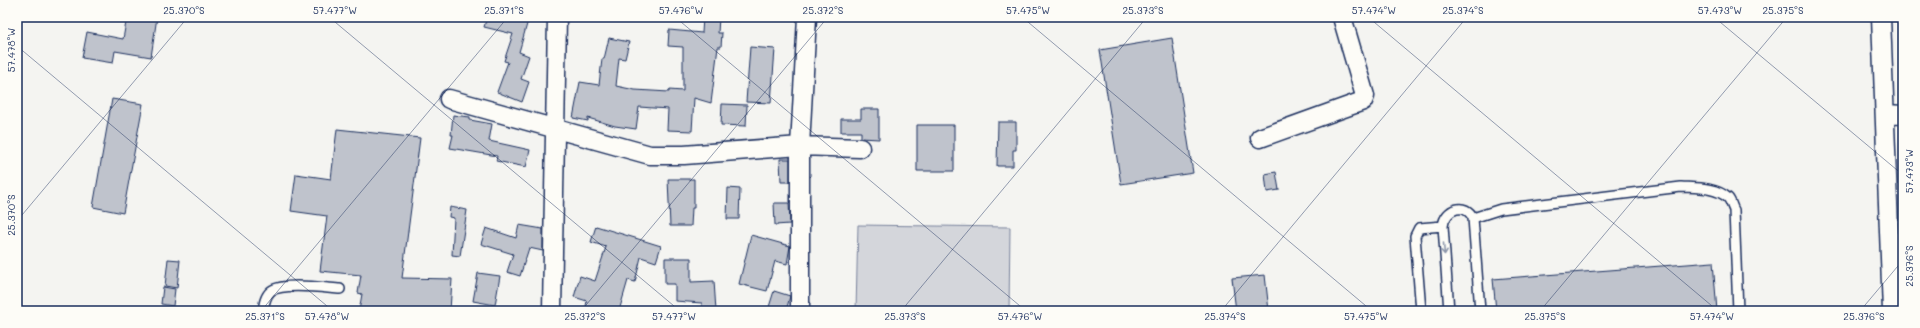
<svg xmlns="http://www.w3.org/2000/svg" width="1920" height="328" viewBox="0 0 1920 328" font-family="Mali,sans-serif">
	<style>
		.green { fill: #d4d6db; stroke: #78829c }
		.building { fill: #bfc3cc; stroke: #1b2f5e }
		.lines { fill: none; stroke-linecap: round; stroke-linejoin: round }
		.service-casing { stroke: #1b2f5e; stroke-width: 12 }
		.minor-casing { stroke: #1b2f5e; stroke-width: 21 }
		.service { stroke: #fdfcf7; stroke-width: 9 }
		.minor { stroke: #fdfcf7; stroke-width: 18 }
		.oneway { stroke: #8c96aa }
		.ticks { fill: none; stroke: #1b2f5e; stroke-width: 1; stroke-opacity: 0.45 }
		.neatline { fill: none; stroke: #1b2f5e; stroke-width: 1.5 }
		.ticks-label { font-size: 10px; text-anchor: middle; fill: #1b2f5e }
	</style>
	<rect width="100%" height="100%" fill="#f4f4f1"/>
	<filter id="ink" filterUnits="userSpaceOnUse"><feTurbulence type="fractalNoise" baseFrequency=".025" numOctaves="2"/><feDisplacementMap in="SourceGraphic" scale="8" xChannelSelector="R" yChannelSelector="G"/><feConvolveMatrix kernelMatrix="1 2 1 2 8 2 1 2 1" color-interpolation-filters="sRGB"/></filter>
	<g filter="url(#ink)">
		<path class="green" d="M 858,225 L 1010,227 L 1009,311 L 856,311 Z"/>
		<path class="building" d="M 127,17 L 157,17 L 151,57 L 115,51 L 113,63 L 82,58 L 87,32 L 123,39 Z
			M 487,17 L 529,17 L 519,52 L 529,56 L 521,79 L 529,82 L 522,102 L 497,92 L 508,62 L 504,61 L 513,34 L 484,27 Z
			M 703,17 L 719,17 L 718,33 L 722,33 L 721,47 L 718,47 L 711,103 L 694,98 L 692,131 L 667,130 L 668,109 L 639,107 L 636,129 L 615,126 L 588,118 L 588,121 L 573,118 L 580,82 L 599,85 L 602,59 L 604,59 L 609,38 L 629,42 L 625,59 L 619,58 L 616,86 L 635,90 L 669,92 L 669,90 L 683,91 L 683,47 L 668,46 L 669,30 L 702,33 Z
			M 1172,38 L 1193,173 L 1121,184 L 1100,50 Z
			M 750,47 L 775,49 L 771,103 L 746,102 Z
			M 112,99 L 143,104 L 123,213 L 93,207 Z
			M 722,104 L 747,105 L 746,126 L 721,125 Z
			M 861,109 L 879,109 L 879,139 L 861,138 L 861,132 L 841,132 L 841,119 L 861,119 Z
			M 453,115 L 470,117 L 470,120 L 492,124 L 489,141 L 530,150 L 526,167 L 496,161 L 497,156 L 450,148 L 453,135 L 451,135 Z
			M 998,122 L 1016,122 L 1016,150 L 1013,150 L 1013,166 L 997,166 Z
			M 917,125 L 954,125 L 954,171 L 917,171 Z
			M 337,129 L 420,138 L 402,278 L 452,279 L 450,311 L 359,311 L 362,294 L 358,293 L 361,275 L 320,271 L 327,216 L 291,211 L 296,174 L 331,179 Z
			M 780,159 L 790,159 L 790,182 L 781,182 Z
			M 1276,172 L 1279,190 L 1267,192 L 1265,174 Z
			M 668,179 L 694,179 L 694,208 L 692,208 L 691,226 L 670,226 Z
			M 728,188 L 740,189 L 739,219 L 727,219 Z
			M 774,203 L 789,203 L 790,224 L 775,225 Z
			M 450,207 L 467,210 L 460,256 L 452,255 L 454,218 L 449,217 Z
			M 519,225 L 543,229 L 543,251 L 529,248 L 520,276 L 507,272 L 513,254 L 481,244 L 486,228 L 516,238 Z
			M 596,226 L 661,246 L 656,262 L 641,257 L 635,282 L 628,280 L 619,311 L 585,311 L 587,301 L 574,297 L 580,276 L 595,281 L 606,247 L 591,242 Z
			M 751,235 L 790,246 L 787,264 L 775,261 L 767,291 L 739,284 Z
			M 665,258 L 691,258 L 691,282 L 714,281 L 716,311 L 702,311 L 702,303 L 675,301 L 675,284 L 665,284 Z
			M 168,259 L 180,260 L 177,288 L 165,286 Z
			M 1713,262 L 1717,311 L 1496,311 L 1493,279 Z
			M 478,273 L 500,276 L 495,305 L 473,301 Z
			M 1265,275 L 1269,311 L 1236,311 L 1232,278 Z
			M 163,287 L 175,289 L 173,306 L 161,304 Z
			M 774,291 L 790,296 L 786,311 L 771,311 L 772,308 L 769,307 Z"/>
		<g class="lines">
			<g class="service-casing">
				<path id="service" d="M 1473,218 L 1501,209 L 1681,187 C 1696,188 1716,187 1728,198 C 1731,201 1732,207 1734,210 L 1738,311
					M 263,311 C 264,304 265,296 271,291 C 283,282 325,288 340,289
					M 1421,311 L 1415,236 L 1419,228 L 1443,226
					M 1449,311 L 1443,226 C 1445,208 1466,202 1473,218 L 1480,311"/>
			</g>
			<g class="minor-casing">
				<path id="minor" d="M 1881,17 L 1892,311
					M 449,99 L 650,155 L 684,155 L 800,146 L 860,148
					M 1886,114 L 1903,115
					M 1260,138 L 1363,101 L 1365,96 L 1342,17
					M 552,311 L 557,17
					M 800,311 L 800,146 L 807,17"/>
			</g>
			<use href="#service" class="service"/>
			<use href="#minor" class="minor"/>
		</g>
		<defs><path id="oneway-shaft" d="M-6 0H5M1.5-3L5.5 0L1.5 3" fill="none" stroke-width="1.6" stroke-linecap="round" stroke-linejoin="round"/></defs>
		<use class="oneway" href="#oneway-shaft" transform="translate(1444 249) rotate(85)"/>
	</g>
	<path class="ticks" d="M 329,17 L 680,311M 675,17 L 1026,311M 1022,17 L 1372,311M 1368,17 L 1718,311M 1714,17 L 1903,175M 17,46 L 333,311M 17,221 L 188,17M 261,311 L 508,17M 581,311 L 828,17M 901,311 L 1147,17M 1221,311 L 1467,17M 1540,311 L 1787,17M 1860,311 L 1903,260"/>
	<rect width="1920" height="328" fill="none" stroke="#fdfcf7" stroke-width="44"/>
	<rect x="22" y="22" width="1876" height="284" class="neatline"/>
	<g class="ticks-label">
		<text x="184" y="14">25.370°S</text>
		<text x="335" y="14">57.477°W</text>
		<text x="504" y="14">25.371°S</text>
		<text x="681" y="14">57.476°W</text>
		<text x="823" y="14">25.372°S</text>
		<text x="1028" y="14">57.475°W</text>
		<text x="1143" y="14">25.373°S</text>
		<text x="1374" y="14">57.474°W</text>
		<text x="1463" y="14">25.374°S</text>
		<text x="1720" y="14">57.473°W</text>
		<text x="1783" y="14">25.375°S</text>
		<text transform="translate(11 50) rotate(-90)" y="4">57.478°W</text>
		<text transform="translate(1909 171) rotate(-90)" y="4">57.473°W</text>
		<text transform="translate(11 215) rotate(-90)" y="4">25.370°S</text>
		<text transform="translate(1909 266) rotate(-90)" y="4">25.376°S</text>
		<text x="265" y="320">25.371°S</text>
		<text x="327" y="320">57.478°W</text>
		<text x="585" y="320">25.372°S</text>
		<text x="674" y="320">57.477°W</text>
		<text x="905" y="320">25.373°S</text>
		<text x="1020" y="320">57.476°W</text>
		<text x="1225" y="320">25.374°S</text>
		<text x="1366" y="320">57.475°W</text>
		<text x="1545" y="320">25.375°S</text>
		<text x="1712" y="320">57.474°W</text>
		<text x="1864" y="320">25.376°S</text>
	</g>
</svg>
